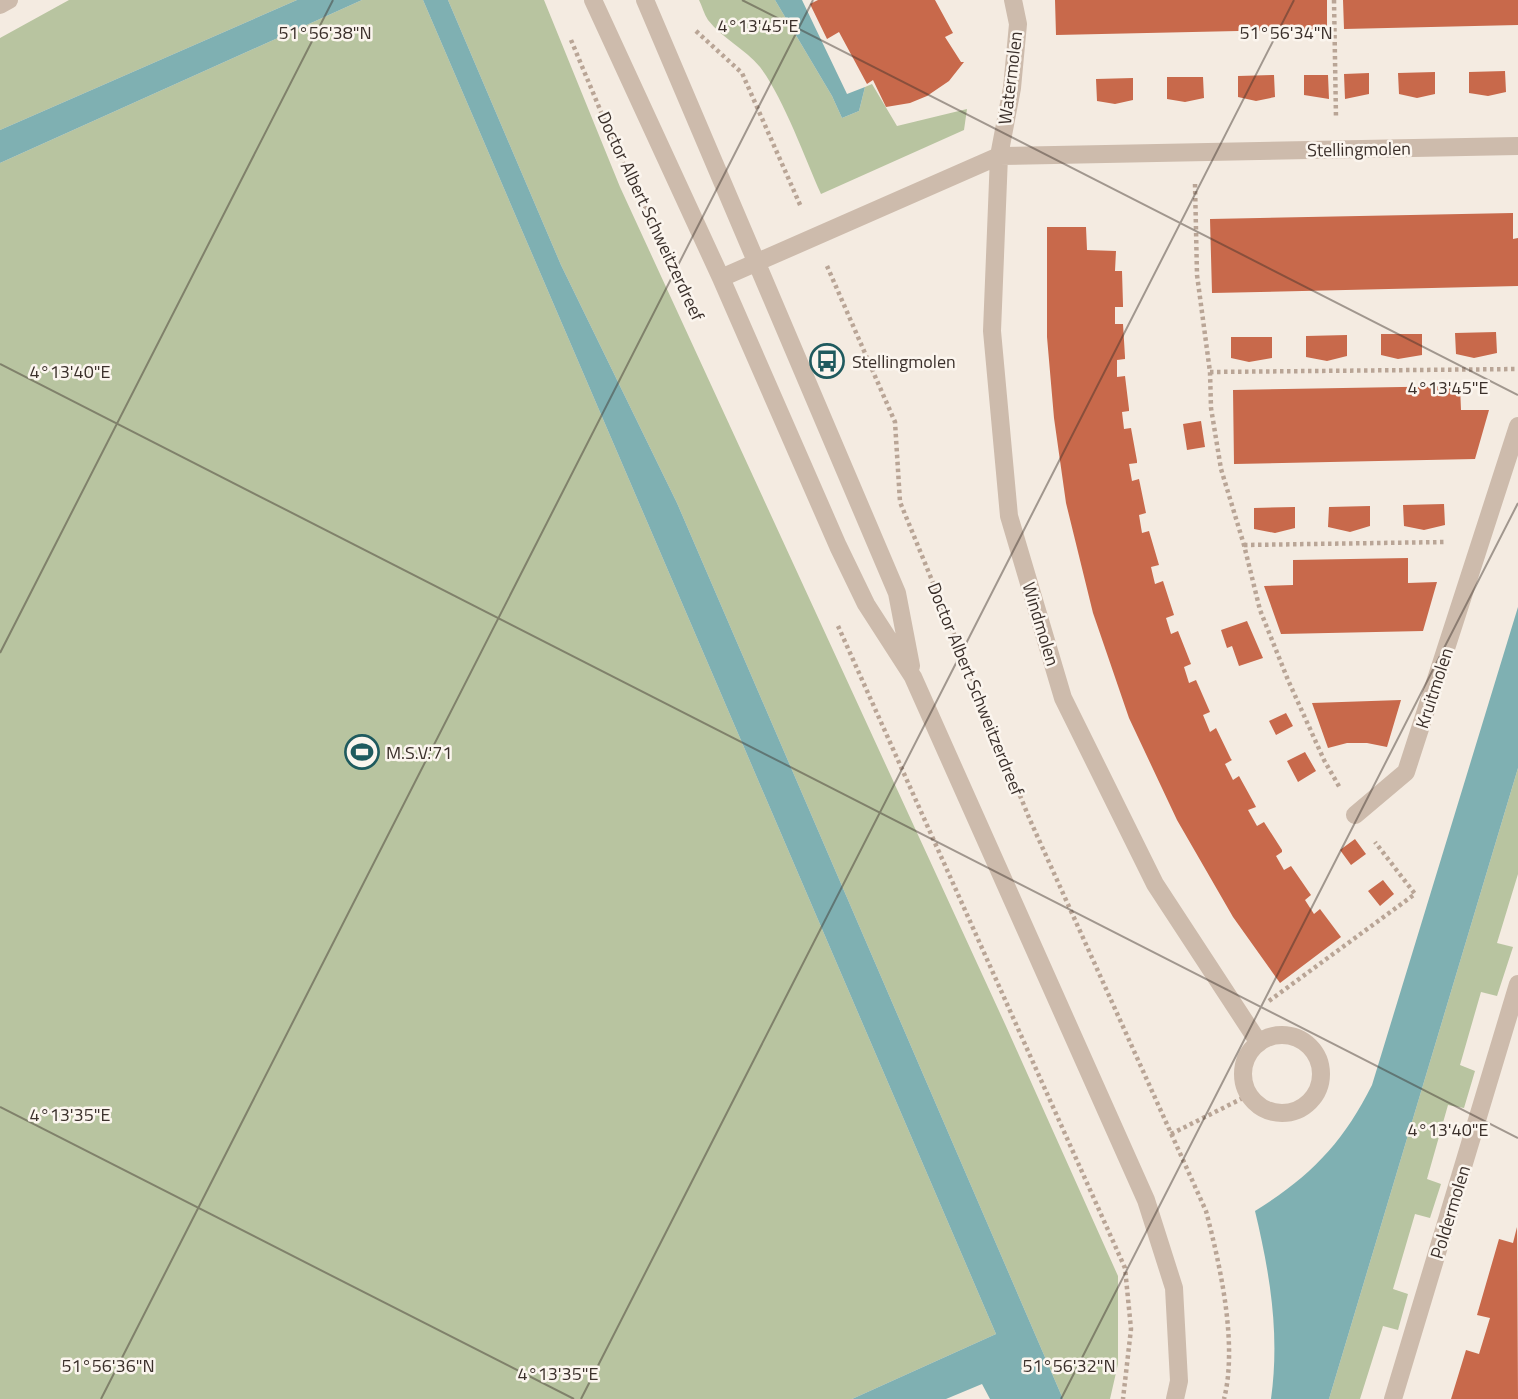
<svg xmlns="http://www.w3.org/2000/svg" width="1518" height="1399" viewBox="0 0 1518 1399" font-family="'Titillium Web',sans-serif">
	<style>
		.green { fill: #b8c4a0 }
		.water { fill: #7fb0b2 }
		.building { fill: #c8694b }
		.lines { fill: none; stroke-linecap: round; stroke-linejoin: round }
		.path { stroke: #b9a596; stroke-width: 4.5; stroke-dasharray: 3.5 3.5; stroke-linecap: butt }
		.minor { stroke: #cdbbac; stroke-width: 18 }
		.ticks { fill: none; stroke: #3b302b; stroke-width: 2; stroke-opacity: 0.45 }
		.labels { text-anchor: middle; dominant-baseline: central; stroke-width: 5; stroke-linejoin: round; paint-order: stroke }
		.street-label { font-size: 18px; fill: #3b302b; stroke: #fbf5ee }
		.poi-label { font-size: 18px; fill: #3b302b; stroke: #fbf5ee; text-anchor: start }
		.ticks-label { font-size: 18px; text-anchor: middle; fill: #3b302b; stroke: #fbf5ee; stroke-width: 5; stroke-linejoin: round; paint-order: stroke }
	</style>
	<rect width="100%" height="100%" fill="#f4ebe1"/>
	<path class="green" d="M 69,0 L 297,0 L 0,130 L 0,38 Z
		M 362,0 L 423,0 L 996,1334 L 852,1399 L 0,1399 L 0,163 Z
		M 448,0 L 544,0 L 620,187 L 1005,1024 L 1118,1276 L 1118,1364 L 1110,1399 L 1063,1399 L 677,503 L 561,265 Z
		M 699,0 L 775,0 L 832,96 L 842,118 L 859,111 L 865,87 L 872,84 L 897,126 L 967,109 L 964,130 L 821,194 C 805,158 783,97 760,67 C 745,49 722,38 708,20 C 704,14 702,6 699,0 Z
		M 1518,768 L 1518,874 L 1497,943 L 1513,947 L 1497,996 L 1481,992 L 1460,1065 L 1475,1071 L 1464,1108 L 1448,1105 L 1427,1179 L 1441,1184 L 1430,1218 L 1415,1214 L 1393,1289 L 1408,1294 L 1398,1330 L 1383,1326 L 1360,1399 L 1329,1399 Z"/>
	<path class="water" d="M 297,0 L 362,0 L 0,163 L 0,130 Z
		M 423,0 L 448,0 L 561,265 L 677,503 L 1063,1399 L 990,1399 L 982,1384 L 946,1399 L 852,1399 L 996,1334 Z
		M 775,0 L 802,0 L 847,94 L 865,87 L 859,111 L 842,118 L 832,96 Z
		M 1518,607 L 1518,768 L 1329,1399 L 1271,1399 C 1280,1334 1270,1274 1255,1211 C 1310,1177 1343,1143 1372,1085 Z"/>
	<path class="building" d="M 818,0 L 935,0 L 953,33 L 945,37 L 961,62 L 964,62 L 949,81 L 927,96 L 910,103 L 886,107 L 873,80 L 867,84 L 839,32 L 827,39 L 810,4 Z
		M 1055,0 L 1327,0 L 1327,29 L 1056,35 Z
		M 1343,0 L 1518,0 L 1518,25 L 1344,29 Z
		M 1505,71 L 1506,92 L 1488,96 L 1469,93 L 1469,72 Z
		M 1435,72 L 1435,94 L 1417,98 L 1399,94 L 1398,73 Z
		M 1369,73 L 1369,94 L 1345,99 L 1344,74 Z
		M 1274,75 L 1275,97 L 1256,101 L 1238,97 L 1238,76 Z
		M 1304,75 L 1328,75 L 1329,99 L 1304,95 Z
		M 1167,77 L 1203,77 L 1204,98 L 1185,102 L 1167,99 Z
		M 1133,78 L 1133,100 L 1115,104 L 1097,101 L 1096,79 Z
		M 1513,213 L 1513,239 L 1518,238 L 1518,286 L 1212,293 L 1210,219 Z
		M 1047,227 L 1086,227 L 1087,250 L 1116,251 L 1115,271 L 1122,271 L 1123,305 L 1123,307 L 1115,307 L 1115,324 L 1123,324 L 1125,357 L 1125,359 L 1117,360 L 1117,377 L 1125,376 L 1129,409 L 1129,411 L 1122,412 L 1124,429 L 1131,428 L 1137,461 L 1137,463 L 1129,464 L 1132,481 L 1139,479 L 1146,513 L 1139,515 L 1142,533 L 1149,531 L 1159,565 L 1151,567 L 1155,584 L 1163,581 L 1174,615 L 1166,618 L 1171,634 L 1178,631 L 1191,664 L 1184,667 L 1189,683 L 1196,680 L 1210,712 L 1203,715 L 1210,732 L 1216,728 L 1231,759 L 1232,760 L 1225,764 L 1233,780 L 1239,776 L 1255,805 L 1256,807 L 1248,810 L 1257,826 L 1264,822 L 1282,850 L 1282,852 L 1276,856 L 1284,870 L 1291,866 L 1311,895 L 1305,900 L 1314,914 L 1320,909 L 1341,937 L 1280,983 L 1233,917 L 1177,820 L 1129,718 L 1093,613 L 1066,503 L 1054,418 L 1047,337 Z
		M 1496,332 L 1497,353 L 1474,358 L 1456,354 L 1455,333 Z
		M 1381,334 L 1422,334 L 1422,355 L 1398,359 L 1381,355 Z
		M 1347,335 L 1347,356 L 1327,361 L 1306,357 L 1306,336 Z
		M 1231,337 L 1272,337 L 1272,358 L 1249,362 L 1231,358 Z
		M 1460,386 L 1461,410 L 1489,410 L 1475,459 L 1234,464 L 1233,390 Z
		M 1201,421 L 1205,447 L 1187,450 L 1183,424 Z
		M 1444,504 L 1445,525 L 1424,530 L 1404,526 L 1403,505 Z
		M 1370,506 L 1370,526 L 1350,532 L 1328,527 L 1329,507 Z
		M 1295,507 L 1295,528 L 1275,533 L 1254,529 L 1254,508 Z
		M 1408,558 L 1408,583 L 1437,582 L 1423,631 L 1281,634 L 1264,586 L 1293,585 L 1293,560 Z
		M 1247,621 L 1263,658 L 1239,666 L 1232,646 L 1227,648 L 1221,630 Z
		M 1401,700 L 1387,747 L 1367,743 L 1347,743 L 1328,748 L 1312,703 Z
		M 1286,713 L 1293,726 L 1276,735 L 1269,721 Z
		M 1305,752 L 1316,771 L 1298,782 L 1287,761 Z
		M 1355,839 L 1366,854 L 1351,865 L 1340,850 Z
		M 1383,880 L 1394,894 L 1380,906 L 1368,891 Z
		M 1517,1227 L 1518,1399 L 1451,1399 L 1466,1350 L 1479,1354 L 1490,1318 L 1477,1315 L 1499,1239 L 1513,1243 Z"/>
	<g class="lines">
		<path class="path" d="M 1334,0 L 1336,118
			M 696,31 L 742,73 L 801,207
			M 571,40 L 619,155 L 688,292
			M 1195,184 L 1197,275 L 1210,372 L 1211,408 L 1221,469 L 1244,545 L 1260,610 L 1288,680 L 1324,760 L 1340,788
			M 827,266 L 895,422 L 900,502 L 1030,820 L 1206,1211 C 1220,1265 1238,1344 1224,1399
			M 1210,372 L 1518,369
			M 1244,545 L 1446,542
			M 838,626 L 1125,1268 L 1131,1329 L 1123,1399
			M 1269,1001 L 1415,894 L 1375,842
			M 1171,1134 L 1249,1095"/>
		<path class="minor" d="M 593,0 L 721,278 L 838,546 L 866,604 L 913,677 L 1146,1200 L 1174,1288 L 1179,1381 L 1175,1399
			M 645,0 L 897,593 L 911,666
			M 1013,0 L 1018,24 L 1012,88 L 999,156 L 992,331 L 1009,516 L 1063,698 L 1155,884 L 1259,1043
			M 0,5 L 9,0
			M 721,278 L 999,156 L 1518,146
			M 1355,815 L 1406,772 L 1518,426
			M1243 1074a39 39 0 1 1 78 0a39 39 0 1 1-78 0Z
			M 1393,1399 L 1518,984"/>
	</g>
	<path class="ticks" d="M 742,0 L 1518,395M 0,364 L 1518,1138M 0,653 L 333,0M 0,1107 L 574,1399M 101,1399 L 813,0M 581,1399 L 1294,0M 1061,1399 L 1518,503"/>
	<defs>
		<g id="bus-ring" transform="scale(1.75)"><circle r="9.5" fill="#fbf5ee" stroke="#1f5a5e" stroke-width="1.5"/><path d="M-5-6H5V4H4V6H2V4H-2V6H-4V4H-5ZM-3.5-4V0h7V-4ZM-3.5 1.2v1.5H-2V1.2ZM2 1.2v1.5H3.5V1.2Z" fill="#1f5a5e"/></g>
		<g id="stadium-ring" transform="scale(1.75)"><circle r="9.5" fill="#fbf5ee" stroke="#1f5a5e" stroke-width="1.5"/><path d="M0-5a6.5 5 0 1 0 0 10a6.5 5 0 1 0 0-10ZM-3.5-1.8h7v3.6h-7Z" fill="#1f5a5e"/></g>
	</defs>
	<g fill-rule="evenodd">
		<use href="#bus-ring" x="827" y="361"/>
		<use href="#stadium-ring" x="362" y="752"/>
	</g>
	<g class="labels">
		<g class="street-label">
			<text transform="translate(1010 78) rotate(-83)">Watermolen</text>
			<text transform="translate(1359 149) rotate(-1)">Stellingmolen</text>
			<text transform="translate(651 216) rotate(65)">Doctor Albert Schweitzerdreef</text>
			<text transform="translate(1041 624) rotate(73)">Windmolen</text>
			<text transform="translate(1434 688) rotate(-72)">Kruitmolen</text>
			<text transform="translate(976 689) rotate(68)">Doctor Albert Schweitzerdreef</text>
			<text transform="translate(1450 1212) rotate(-73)">Poldermolen</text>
		</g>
		<g class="poi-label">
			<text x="852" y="361">Stellingmolen</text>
			<text x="386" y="752">M.S.V.'71</text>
		</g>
	</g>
	<g class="ticks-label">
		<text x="758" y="32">4°13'45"E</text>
		<text x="325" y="39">51°56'38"N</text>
		<text x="1286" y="39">51°56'34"N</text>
		<text x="70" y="378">4°13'40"E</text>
		<text x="1448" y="394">4°13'45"E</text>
		<text x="70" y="1121">4°13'35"E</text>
		<text x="1448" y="1136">4°13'40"E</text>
		<text x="108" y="1372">51°56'36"N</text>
		<text x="1069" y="1372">51°56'32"N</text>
		<text x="558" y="1380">4°13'35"E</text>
	</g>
</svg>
